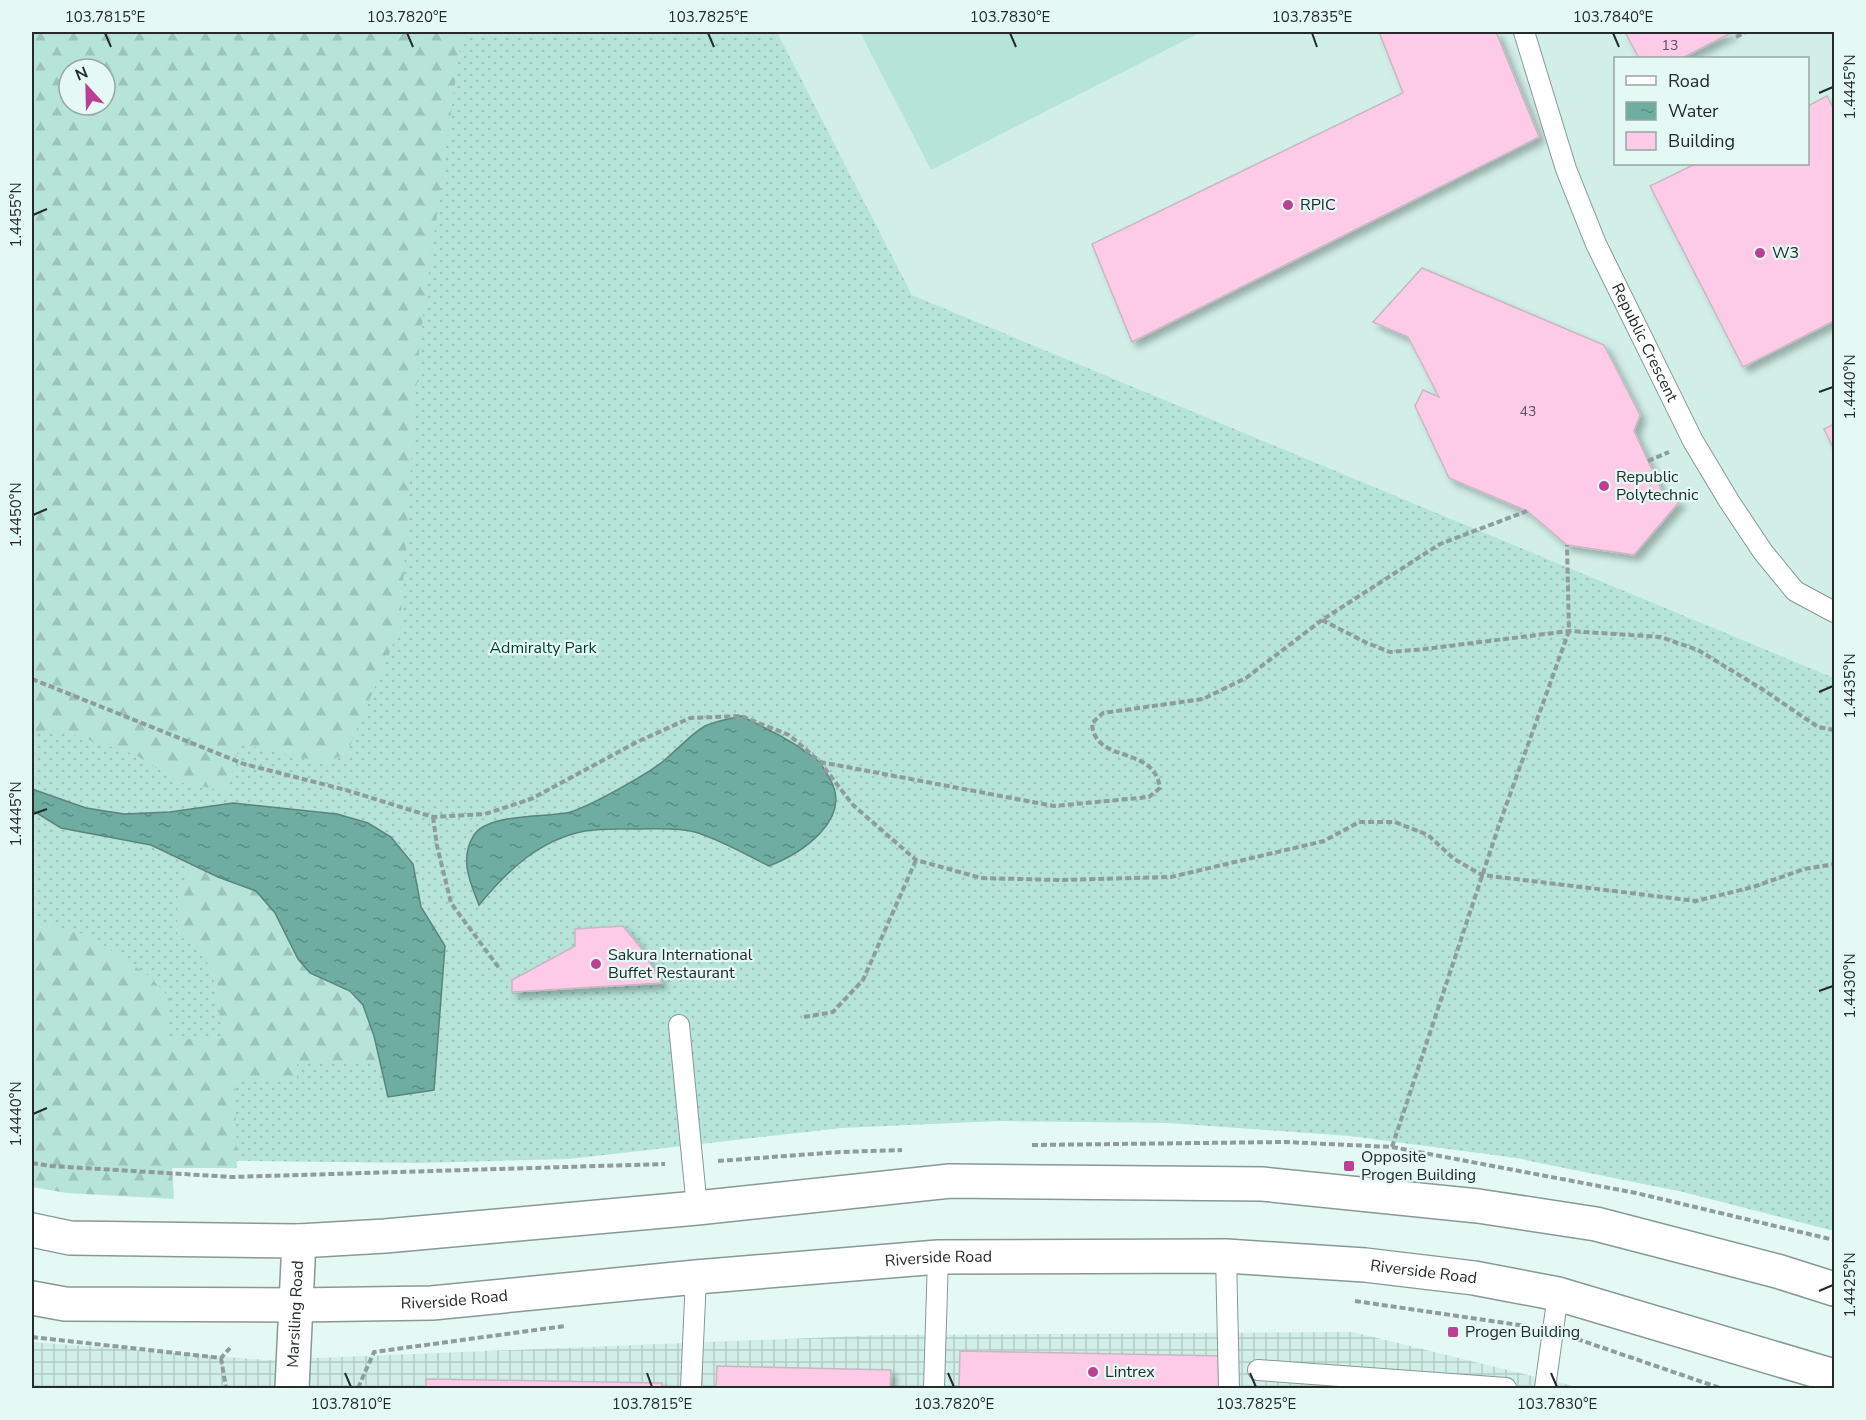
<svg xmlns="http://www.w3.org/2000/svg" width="1866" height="1420" viewBox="0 0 1866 1420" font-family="'Nunito Sans',sans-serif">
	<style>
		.built { fill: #d1eee7; fill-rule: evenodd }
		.industrial { fill: url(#industrial-grid) }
		.grass { fill: url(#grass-dots); fill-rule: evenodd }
		.forest { fill: url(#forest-firs); fill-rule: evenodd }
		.garden { fill: #b6e4d9 }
		.water { fill: url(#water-ripples); stroke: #58867c; stroke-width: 1.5 }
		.building { fill: #fdcae7; stroke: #c8b8c0; stroke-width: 1.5; filter: url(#shadow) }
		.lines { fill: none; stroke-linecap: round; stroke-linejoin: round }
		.service-casing { stroke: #879995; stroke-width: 22 }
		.tertiary-casing { stroke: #879995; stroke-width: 36 }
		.primary-casing { stroke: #879995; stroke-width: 36 }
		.path { stroke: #8f9d9a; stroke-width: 4; stroke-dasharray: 6 3; stroke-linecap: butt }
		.service { stroke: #fff; stroke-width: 20 }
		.tertiary { stroke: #fff; stroke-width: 33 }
		.primary { stroke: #fff; stroke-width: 33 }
		.ticks { fill: none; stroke: #242b29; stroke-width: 2 }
		.poi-dot { fill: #bb4093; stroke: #e5f9f4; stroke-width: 2 }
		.labels { text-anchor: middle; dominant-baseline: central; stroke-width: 4.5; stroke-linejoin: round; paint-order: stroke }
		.number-label { font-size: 14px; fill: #5a5358 }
		.poi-label { font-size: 16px; fill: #242b29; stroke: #e5f9f4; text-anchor: start }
		.street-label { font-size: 16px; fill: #242b29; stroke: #e5f9f4 }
		.park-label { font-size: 16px; fill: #003d34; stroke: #e5f9f4 }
		.neatline { fill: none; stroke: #242b29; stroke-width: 2 }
		.ticks-label { font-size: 15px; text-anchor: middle; fill: #242b29 }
	</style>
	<defs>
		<pattern id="industrial-grid" width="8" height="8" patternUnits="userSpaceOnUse" patternTransform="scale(1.5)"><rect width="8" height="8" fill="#d1eee7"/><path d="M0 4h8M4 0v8" fill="none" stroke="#b3ccc6"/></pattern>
		<pattern id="grass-dots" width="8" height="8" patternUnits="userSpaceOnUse" patternTransform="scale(1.5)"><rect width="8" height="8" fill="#b6e4d9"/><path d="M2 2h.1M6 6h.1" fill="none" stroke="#9cc4ba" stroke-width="1.8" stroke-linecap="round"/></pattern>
		<pattern id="forest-firs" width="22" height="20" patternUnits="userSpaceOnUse" patternTransform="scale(1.5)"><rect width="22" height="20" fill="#b6e4d9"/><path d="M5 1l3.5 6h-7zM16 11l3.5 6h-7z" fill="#9cc4ba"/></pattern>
		<pattern id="water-ripples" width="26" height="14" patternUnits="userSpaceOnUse" patternTransform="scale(1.5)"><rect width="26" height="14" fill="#6eada0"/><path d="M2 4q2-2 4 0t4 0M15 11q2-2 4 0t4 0" fill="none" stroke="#5a8d82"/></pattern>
		<filter id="shadow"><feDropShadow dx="5.5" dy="5.5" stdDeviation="3" flood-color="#0004"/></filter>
	</defs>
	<rect width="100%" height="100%" fill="#e5f9f4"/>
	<path class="built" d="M 777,32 L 1834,32 L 1834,678 L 912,295 ZM 1616,58 L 1808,58 L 1808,164 L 1616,164 Z"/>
	<path class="industrial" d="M 1353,1332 L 1581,1388 L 32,1388 L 32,1342 L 267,1360 L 882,1335 Z"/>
	<path class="grass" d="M 32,32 L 777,32 L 912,295 L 1834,678 L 1834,1231 L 1683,1192 L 1516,1158 L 1350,1136 L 1168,1123 L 999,1121 L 842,1128 L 569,1159 L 418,1163 L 172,1160 L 32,1151 ZM 69,69 L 105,69 L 105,105 L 69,105 Z"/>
	<path class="forest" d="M 32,32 L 462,32 L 420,338 L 400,628 L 346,755 L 322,762 L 240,744 L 226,791 L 179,782 L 134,754 L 67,733 L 32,731 ZM 69,69 L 105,69 L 105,105 L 69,105 Z
		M 192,863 L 218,877 L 256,891 L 275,913 L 298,959 L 310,973 L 350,991 L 363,1005 L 374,1036 L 380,1060 L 297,1061 L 297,1080 L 235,1081 L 237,1168 L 172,1168 L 174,1199 L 67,1193 L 32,1187 L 32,915 L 47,924 L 88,935 L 149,976 L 170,998 L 167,1040 L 224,1038 L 212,973 L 204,956 L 177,933 L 178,894 Z"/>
	<path class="garden" d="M 860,32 L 1201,32 L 931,170 Z"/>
	<path class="water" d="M 741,716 C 767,729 794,741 817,760 C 823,765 826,773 830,779 C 853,819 802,853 769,866 C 745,854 721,840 695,832 C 675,827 655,829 636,829 C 619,829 602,828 585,831 C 539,840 508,870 479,905 C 470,882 459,859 474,835 C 487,814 543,817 566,813 C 584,810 652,772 667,758 C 680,747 690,735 705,726 C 716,721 729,719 741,716 Z
		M 32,789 L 86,808 L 124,814 L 170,812 L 233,803 L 337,814 L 368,823 L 391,837 L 413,864 L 421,907 L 445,946 L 434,1090 L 388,1097 L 374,1036 L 363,1005 L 350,991 L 310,973 L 298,959 L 275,913 L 256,891 L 218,877 L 151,845 L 61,828 L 32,810 Z"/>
	<path class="building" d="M 1379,32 L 1496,32 L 1539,137 L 1132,342 L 1092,244 L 1403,93 Z
		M 1625,32 L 1733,32 L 1682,58 L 1639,58 Z
		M 1827,96 L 1834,110 L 1834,321 L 1743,367 L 1650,186 L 1695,164 L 1808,164 L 1808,106 Z
		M 1422,268 L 1604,345 L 1640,415 L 1634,431 L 1664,495 L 1680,501 L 1634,555 L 1567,545 L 1527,511 L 1449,478 L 1415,406 L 1423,390 L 1439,397 L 1408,337 L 1373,322 Z
		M 1834,424 L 1834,449 L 1824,429 Z
		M 623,926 L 641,948 L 662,983 L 512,992 L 512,980 L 575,946 L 575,929 Z
		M 960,1351 L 1227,1356 L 1226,1388 L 959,1388 Z
		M 717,1366 L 891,1370 L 890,1388 L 716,1388 Z
		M 426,1379 L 662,1383 L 662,1388 L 426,1388 Z"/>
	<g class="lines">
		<g class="service-casing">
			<g id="service">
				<path id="s1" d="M 1524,32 L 1566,169 L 1596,244 L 1693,441 L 1729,501 L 1763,552 L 1795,591 L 1834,612"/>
				<path d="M 679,1025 L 697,1208"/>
				<path d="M 1226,1256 L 1229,1388"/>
				<path d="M 1258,1370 L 1506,1388"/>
				<path d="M 691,1388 L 696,1277"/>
				<path d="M 934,1388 L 938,1257"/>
				<path d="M 1545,1388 L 1558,1294"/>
			</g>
		</g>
		<g class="tertiary-casing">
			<g id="tertiary">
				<path id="s2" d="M 292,1388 L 299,1241"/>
			</g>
		</g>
		<g class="primary-casing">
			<g id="primary">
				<path d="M 32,1230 L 70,1238 L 299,1241 L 385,1236 L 697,1208 L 950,1181 L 1262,1184 L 1478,1206 L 1596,1224 L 1777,1271 L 1834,1289"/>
				<path id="s3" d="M 32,1298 L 65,1304 L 296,1305 L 432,1303 L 696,1277 L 938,1257 L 1226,1256 L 1365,1265 L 1474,1278 L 1558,1294 L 1834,1376"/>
			</g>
		</g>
		<path class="path" d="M 1736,37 L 1746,32
			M 1648,461 L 1669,452
			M 1322,620 L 1367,643 L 1390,652 L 1425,649 L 1569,631 L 1661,637 L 1698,650 L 1762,689 L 1818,727 L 1834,730
			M 32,679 L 244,764 L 346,790 L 433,817 L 485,814 L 531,799 L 637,742 L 690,718 L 741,716 L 789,735 L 819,761 L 853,805 L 916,860 L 981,878 L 1058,880 L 1171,877 L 1324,841 L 1359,822 L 1395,822 L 1428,835 L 1454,859 L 1482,875 L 1696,901 L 1753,887 L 1804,869 L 1834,864
			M 820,762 L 1054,806 L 1149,797 L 1160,788 C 1154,744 1094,765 1092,723 L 1103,713 L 1203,699 L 1246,678 L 1322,620 L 1440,544 L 1527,511
			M 433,817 L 437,846 L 451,903 L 499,968
			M 804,1017 L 833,1012 L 863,980 L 916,860
			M 1032,1145 L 1285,1142 L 1392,1147 L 1636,1193 L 1834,1240
			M 1392,1147 L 1499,825 L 1569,631 L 1567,545
			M 718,1161 L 840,1152 L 902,1150
			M 32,1163 L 51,1166 L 232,1177 L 665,1164
			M 1355,1301 L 1526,1326
			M 32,1337 L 221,1358 L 230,1348
			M 1577,1339 L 1720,1388
			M 221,1358 L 226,1388
			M 358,1388 L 374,1352 L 565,1326"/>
		<use href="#service" class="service"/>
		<use href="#tertiary" class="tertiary"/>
		<use href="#primary" class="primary"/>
	</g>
	<path class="ticks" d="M 105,33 L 111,47M 407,33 L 413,47M 708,33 L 714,47M 1010,33 L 1016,47M 1312,33 L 1317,47M 1613,33 L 1619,47M 1819,93 L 1833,87M 33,215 L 47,209M 1819,392 L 1833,387M 33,515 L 47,509M 1819,692 L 1833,686M 33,814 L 47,809M 1819,991 L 1833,986M 33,1114 L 47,1108M 1819,1291 L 1833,1285M 345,1373 L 351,1387M 647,1373 L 652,1387M 948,1373 L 954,1387M 1250,1373 L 1256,1387M 1551,1373 L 1557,1387"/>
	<g class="poi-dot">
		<circle cx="1288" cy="205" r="6"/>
		<circle cx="1760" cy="253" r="6"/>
		<circle cx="1604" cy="486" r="6"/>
		<circle cx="596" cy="964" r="6"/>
		<rect x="1343" y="1160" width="12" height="12" rx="3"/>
		<rect x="1447" y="1326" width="12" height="12" rx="3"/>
		<circle cx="1093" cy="1372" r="6"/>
	</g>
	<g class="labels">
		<g class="number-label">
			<text x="1670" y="45">13</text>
			<text x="1528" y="411">43</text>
		</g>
		<g class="poi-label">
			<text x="1300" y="205">RPIC</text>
			<text x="1772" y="253">W3</text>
			<text x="1616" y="477">Republic<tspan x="1616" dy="18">Polytechnic</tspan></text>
			<text x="608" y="955">Sakura International<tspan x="608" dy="18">Buffet Restaurant</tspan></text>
			<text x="1361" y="1157">Opposite<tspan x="1361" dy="18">Progen Building</tspan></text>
			<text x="1465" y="1332">Progen Building</text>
			<text x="1105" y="1372">Lintrex</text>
		</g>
		<g class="street-label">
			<text stroke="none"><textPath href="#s1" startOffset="334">Republic Crescent</textPath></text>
			<text stroke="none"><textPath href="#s3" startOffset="909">Riverside Road</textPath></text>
			<text stroke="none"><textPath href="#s3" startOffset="1395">Riverside Road</textPath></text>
			<text stroke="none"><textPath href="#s3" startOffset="423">Riverside Road</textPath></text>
			<text stroke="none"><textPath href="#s2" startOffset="74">Marsiling Road</textPath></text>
		</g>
		<g class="park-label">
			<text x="543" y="648">Admiralty Park</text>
		</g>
	</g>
	<rect width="1866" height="1420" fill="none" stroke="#e5f9f4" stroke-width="66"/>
	<rect x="1614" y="57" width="195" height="108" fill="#e5f9f4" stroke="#98a7a3" stroke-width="1.5"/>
	<rect x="1626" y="76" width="30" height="9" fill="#ffffff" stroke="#98a7a3" stroke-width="1.5"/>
	<text x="1668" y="87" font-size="18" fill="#242b29">Road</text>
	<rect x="1626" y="102" width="30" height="18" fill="url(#water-ripples)" stroke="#98a7a3" stroke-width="1.5"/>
	<text x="1668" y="117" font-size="18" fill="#242b29">Water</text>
	<rect x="1626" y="132" width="30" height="18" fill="#fdcae7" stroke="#98a7a3" stroke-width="1.5"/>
	<text x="1668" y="147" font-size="18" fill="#242b29">Building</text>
	<g transform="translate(87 87) rotate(338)"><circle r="28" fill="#e5f9f4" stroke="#98a7a3" stroke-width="1.5"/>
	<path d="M0-4.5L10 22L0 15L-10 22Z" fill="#bb4093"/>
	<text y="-9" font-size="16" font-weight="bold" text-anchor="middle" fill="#242b29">N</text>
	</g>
	<rect x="33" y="33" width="1800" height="1354" class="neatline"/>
	<g class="ticks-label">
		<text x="105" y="22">103.7815°E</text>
		<text x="407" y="22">103.7820°E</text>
		<text x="708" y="22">103.7825°E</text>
		<text x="1010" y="22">103.7830°E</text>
		<text x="1312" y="22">103.7835°E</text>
		<text x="1613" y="22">103.7840°E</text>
		<text transform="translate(1850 87) rotate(-90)" y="5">1.4445°N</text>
		<text transform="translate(16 215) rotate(-90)" y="5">1.4455°N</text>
		<text transform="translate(1850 387) rotate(-90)" y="5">1.4440°N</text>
		<text transform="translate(16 515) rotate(-90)" y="5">1.4450°N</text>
		<text transform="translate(1850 686) rotate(-90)" y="5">1.4435°N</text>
		<text transform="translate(16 814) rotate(-90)" y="5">1.4445°N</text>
		<text transform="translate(1850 986) rotate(-90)" y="5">1.4430°N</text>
		<text transform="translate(16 1114) rotate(-90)" y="5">1.4440°N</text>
		<text transform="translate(1850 1285) rotate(-90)" y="5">1.4425°N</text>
		<text x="351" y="1409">103.7810°E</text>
		<text x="652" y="1409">103.7815°E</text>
		<text x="954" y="1409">103.7820°E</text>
		<text x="1256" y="1409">103.7825°E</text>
		<text x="1557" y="1409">103.7830°E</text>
	</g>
</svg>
